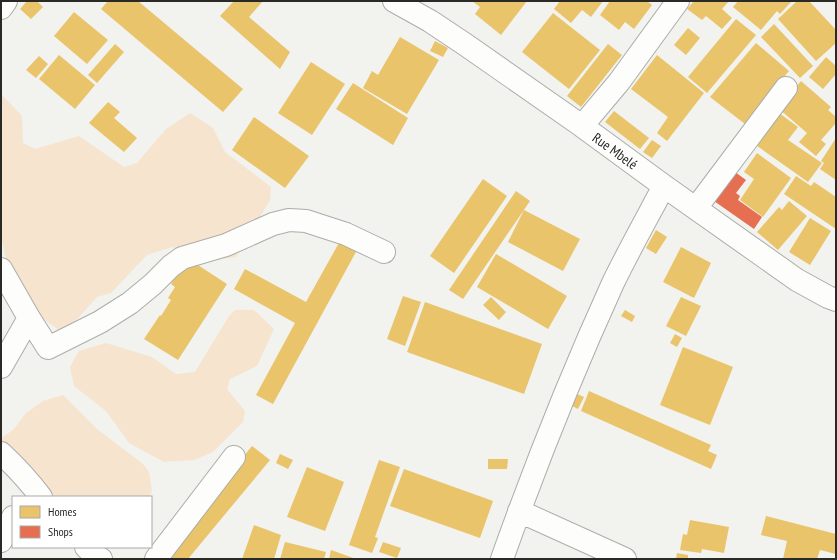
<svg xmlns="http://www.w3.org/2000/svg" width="837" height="560" viewBox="0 0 837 560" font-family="'PT Sans Narrow',sans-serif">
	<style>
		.green { fill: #f6e4cf }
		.homes { fill: #e9c46a }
		.shops { fill: #e76f51 }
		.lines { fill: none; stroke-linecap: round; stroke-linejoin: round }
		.minor-casing { stroke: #acaca9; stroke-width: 24 }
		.minor { stroke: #fdfdfc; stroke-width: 22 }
		.labels { text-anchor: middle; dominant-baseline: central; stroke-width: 4; stroke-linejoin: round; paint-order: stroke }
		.street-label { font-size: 14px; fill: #292926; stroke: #fff }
	</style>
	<rect width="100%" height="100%" fill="#f2f2ee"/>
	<path class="green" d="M 1,96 L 3,96 L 22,116 L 23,143 L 35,149 L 79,136 L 124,167 L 137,163 L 166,129 L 190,113 L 213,128 L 225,152 L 271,187 L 270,200 L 236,257 L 210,261 L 172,247 L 147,255 L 111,293 L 97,297 L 71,326 L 59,330 L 36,314 L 11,282 L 1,236 Z
		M 235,310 L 254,310 L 274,329 L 257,366 L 230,379 L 227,389 L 245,411 L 243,422 L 213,452 L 194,460 L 164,462 L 129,443 L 106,411 L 74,386 L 70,367 L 79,351 L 106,343 L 152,357 L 176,374 L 195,372 L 229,316 Z
		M 63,395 L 97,429 L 143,464 L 149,472 L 152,491 L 149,497 L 50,497 L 1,445 L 1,438 L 13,430 L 26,413 L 43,401 Z"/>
	<path class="homes" d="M 27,1 L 37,1 L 43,7 L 31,19 L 20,9 Z
		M 108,1 L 138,1 L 243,89 L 223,112 L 101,9 Z
		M 234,1 L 263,1 L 249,17 L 290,52 L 280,69 L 220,16 Z
		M 472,1 L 527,1 L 501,35 L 475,14 L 480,7 Z
		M 560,1 L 603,1 L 591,17 L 582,10 L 571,23 L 554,9 Z
		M 610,1 L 647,1 L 652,5 L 634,29 L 625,22 L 619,30 L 600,15 Z
		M 694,1 L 729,1 L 722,9 L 732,18 L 722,29 L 706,16 L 702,20 L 687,9 Z
		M 738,1 L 792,1 L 780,14 L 777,11 L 761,30 L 733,7 Z
		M 797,1 L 809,1 L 836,30 L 836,43 L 816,61 L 778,19 Z
		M 74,12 L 108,40 L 87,64 L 54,36 Z
		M 553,13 L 600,50 L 569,89 L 522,52 Z
		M 736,19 L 756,35 L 707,93 L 688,77 Z
		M 774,24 L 813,66 L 800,78 L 761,37 Z
		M 688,28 L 700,38 L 686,55 L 674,45 Z
		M 400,37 L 439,60 L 407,114 L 363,88 L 372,71 L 378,75 Z
		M 435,41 L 448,48 L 443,57 L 430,51 Z
		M 756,43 L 789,71 L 745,124 L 710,97 Z
		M 115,44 L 124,52 L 97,83 L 88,75 Z
		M 608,44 L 622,55 L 581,107 L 567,96 Z
		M 59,55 L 95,85 L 75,109 L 39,79 Z
		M 657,55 L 704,93 L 667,141 L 657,133 L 668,117 L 631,89 Z
		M 39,56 L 48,64 L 36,78 L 26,70 Z
		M 826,57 L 836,66 L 836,74 L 823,89 L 809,77 Z
		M 311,62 L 345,84 L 312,135 L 278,113 Z
		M 801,81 L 831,107 L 828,110 L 836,117 L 836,123 L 821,140 L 826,144 L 816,156 L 799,142 L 807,133 L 778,108 Z
		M 353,83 L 408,118 L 393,145 L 336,109 Z
		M 108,102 L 120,112 L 114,118 L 137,138 L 124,152 L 89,123 Z
		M 614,111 L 649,138 L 640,149 L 605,122 Z
		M 779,113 L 798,127 L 788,140 L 822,163 L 808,182 L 753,143 Z
		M 254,117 L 309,156 L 285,188 L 232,150 Z
		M 836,138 L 836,180 L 820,169 L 824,163 L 821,161 Z
		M 652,140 L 661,146 L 652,158 L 643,152 Z
		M 757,153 L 791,178 L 763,217 L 740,200 L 754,179 L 744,172 Z
		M 796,176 L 811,186 L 814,182 L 836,197 L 836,229 L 784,194 Z
		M 483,179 L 507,196 L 454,273 L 430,256 Z
		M 516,191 L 530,201 L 463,299 L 449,290 Z
		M 789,201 L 807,216 L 778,250 L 757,232 L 779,207 L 782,210 Z
		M 524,210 L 580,239 L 563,271 L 508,242 Z
		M 810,218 L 831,231 L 810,265 L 789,252 Z
		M 656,230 L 667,237 L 656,254 L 646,248 Z
		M 340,241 L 357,250 L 273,404 L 256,395 L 295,323 L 234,289 L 245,269 L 306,302 Z
		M 681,247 L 711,263 L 694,298 L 663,282 Z
		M 496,254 L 567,296 L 548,329 L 477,287 Z
		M 187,258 L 227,284 L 178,360 L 144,339 L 160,315 L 161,316 L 171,300 L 168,298 L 175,287 L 171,284 Z
		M 403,296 L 421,302 L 405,346 L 387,339 Z
		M 491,297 L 506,312 L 499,320 L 483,305 Z
		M 681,297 L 701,306 L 686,336 L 666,326 Z
		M 425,302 L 542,344 L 524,394 L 407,352 Z
		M 625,310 L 635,316 L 632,322 L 621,316 Z
		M 675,334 L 682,338 L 677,347 L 670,343 Z
		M 683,347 L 733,367 L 710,425 L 660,405 Z
		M 589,391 L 711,445 L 708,451 L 717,455 L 711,469 L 581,411 Z
		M 575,393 L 584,397 L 578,409 L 570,405 Z
		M 252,446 L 270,460 L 188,559 L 160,559 Z
		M 280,454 L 293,460 L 288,469 L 276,463 Z
		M 488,459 L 508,459 L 507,469 L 488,469 Z
		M 379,460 L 400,467 L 375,537 L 378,538 L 372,553 L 349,545 Z
		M 307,467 L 344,482 L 325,531 L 287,517 Z
		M 404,469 L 493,501 L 480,538 L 390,506 Z
		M 766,516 L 836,534 L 836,554 L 820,550 L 817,559 L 783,559 L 787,541 L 761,535 Z
		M 690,520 L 729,527 L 724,553 L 702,549 L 701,553 L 680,550 L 683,534 L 687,535 Z
		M 254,525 L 281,535 L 274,559 L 242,559 Z
		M 285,542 L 326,552 L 324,559 L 280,559 Z
		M 383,542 L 401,548 L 397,558 L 379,552 Z
		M 331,550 L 356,559 L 329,559 Z
		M 677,553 L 688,555 L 688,559 L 676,559 Z"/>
	<path class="shops" d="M 735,172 L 746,180 L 736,193 L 740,196 L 738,200 L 762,217 L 754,229 L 714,201 Z"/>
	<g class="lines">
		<g class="minor-casing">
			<path id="minor" d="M 394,1 L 430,21 L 466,45 L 582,126 L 664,186 L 797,280 L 828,297 L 836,300
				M 1,8 L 6,1
				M 582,126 L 619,82 L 678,1
				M 696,208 L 786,88
				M 1,269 L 29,318 L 1,367
				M 29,318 L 48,348 L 100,322 L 130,303 L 153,284 L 171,266 L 182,258 L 226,245 L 273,224 L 289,220 L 306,221 L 346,234 L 384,252
				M 1,453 C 16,467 29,481 41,497
				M 519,511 L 625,559
				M 1,541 L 13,517
				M 86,547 L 94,555 L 101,559
				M 156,559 L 234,457
				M 502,559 C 535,466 572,373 613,283 C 629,250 647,218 664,186"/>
		</g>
		<use href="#minor" class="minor"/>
	</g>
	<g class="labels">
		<g class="street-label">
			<text transform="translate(615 151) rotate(36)">Rue Mbelé</text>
		</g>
	</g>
	<rect width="837" height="560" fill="none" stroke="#292926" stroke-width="4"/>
	<rect x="12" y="496" width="140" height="52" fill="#ffffff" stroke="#a9a9a8"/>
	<rect x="20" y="506" width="20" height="12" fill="#e9c46a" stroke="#a9a9a8"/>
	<text x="48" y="516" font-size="12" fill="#292926">Homes</text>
	<rect x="20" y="526" width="20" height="12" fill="#e76f51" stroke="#a9a9a8"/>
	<text x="48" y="536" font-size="12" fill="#292926">Shops</text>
</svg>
